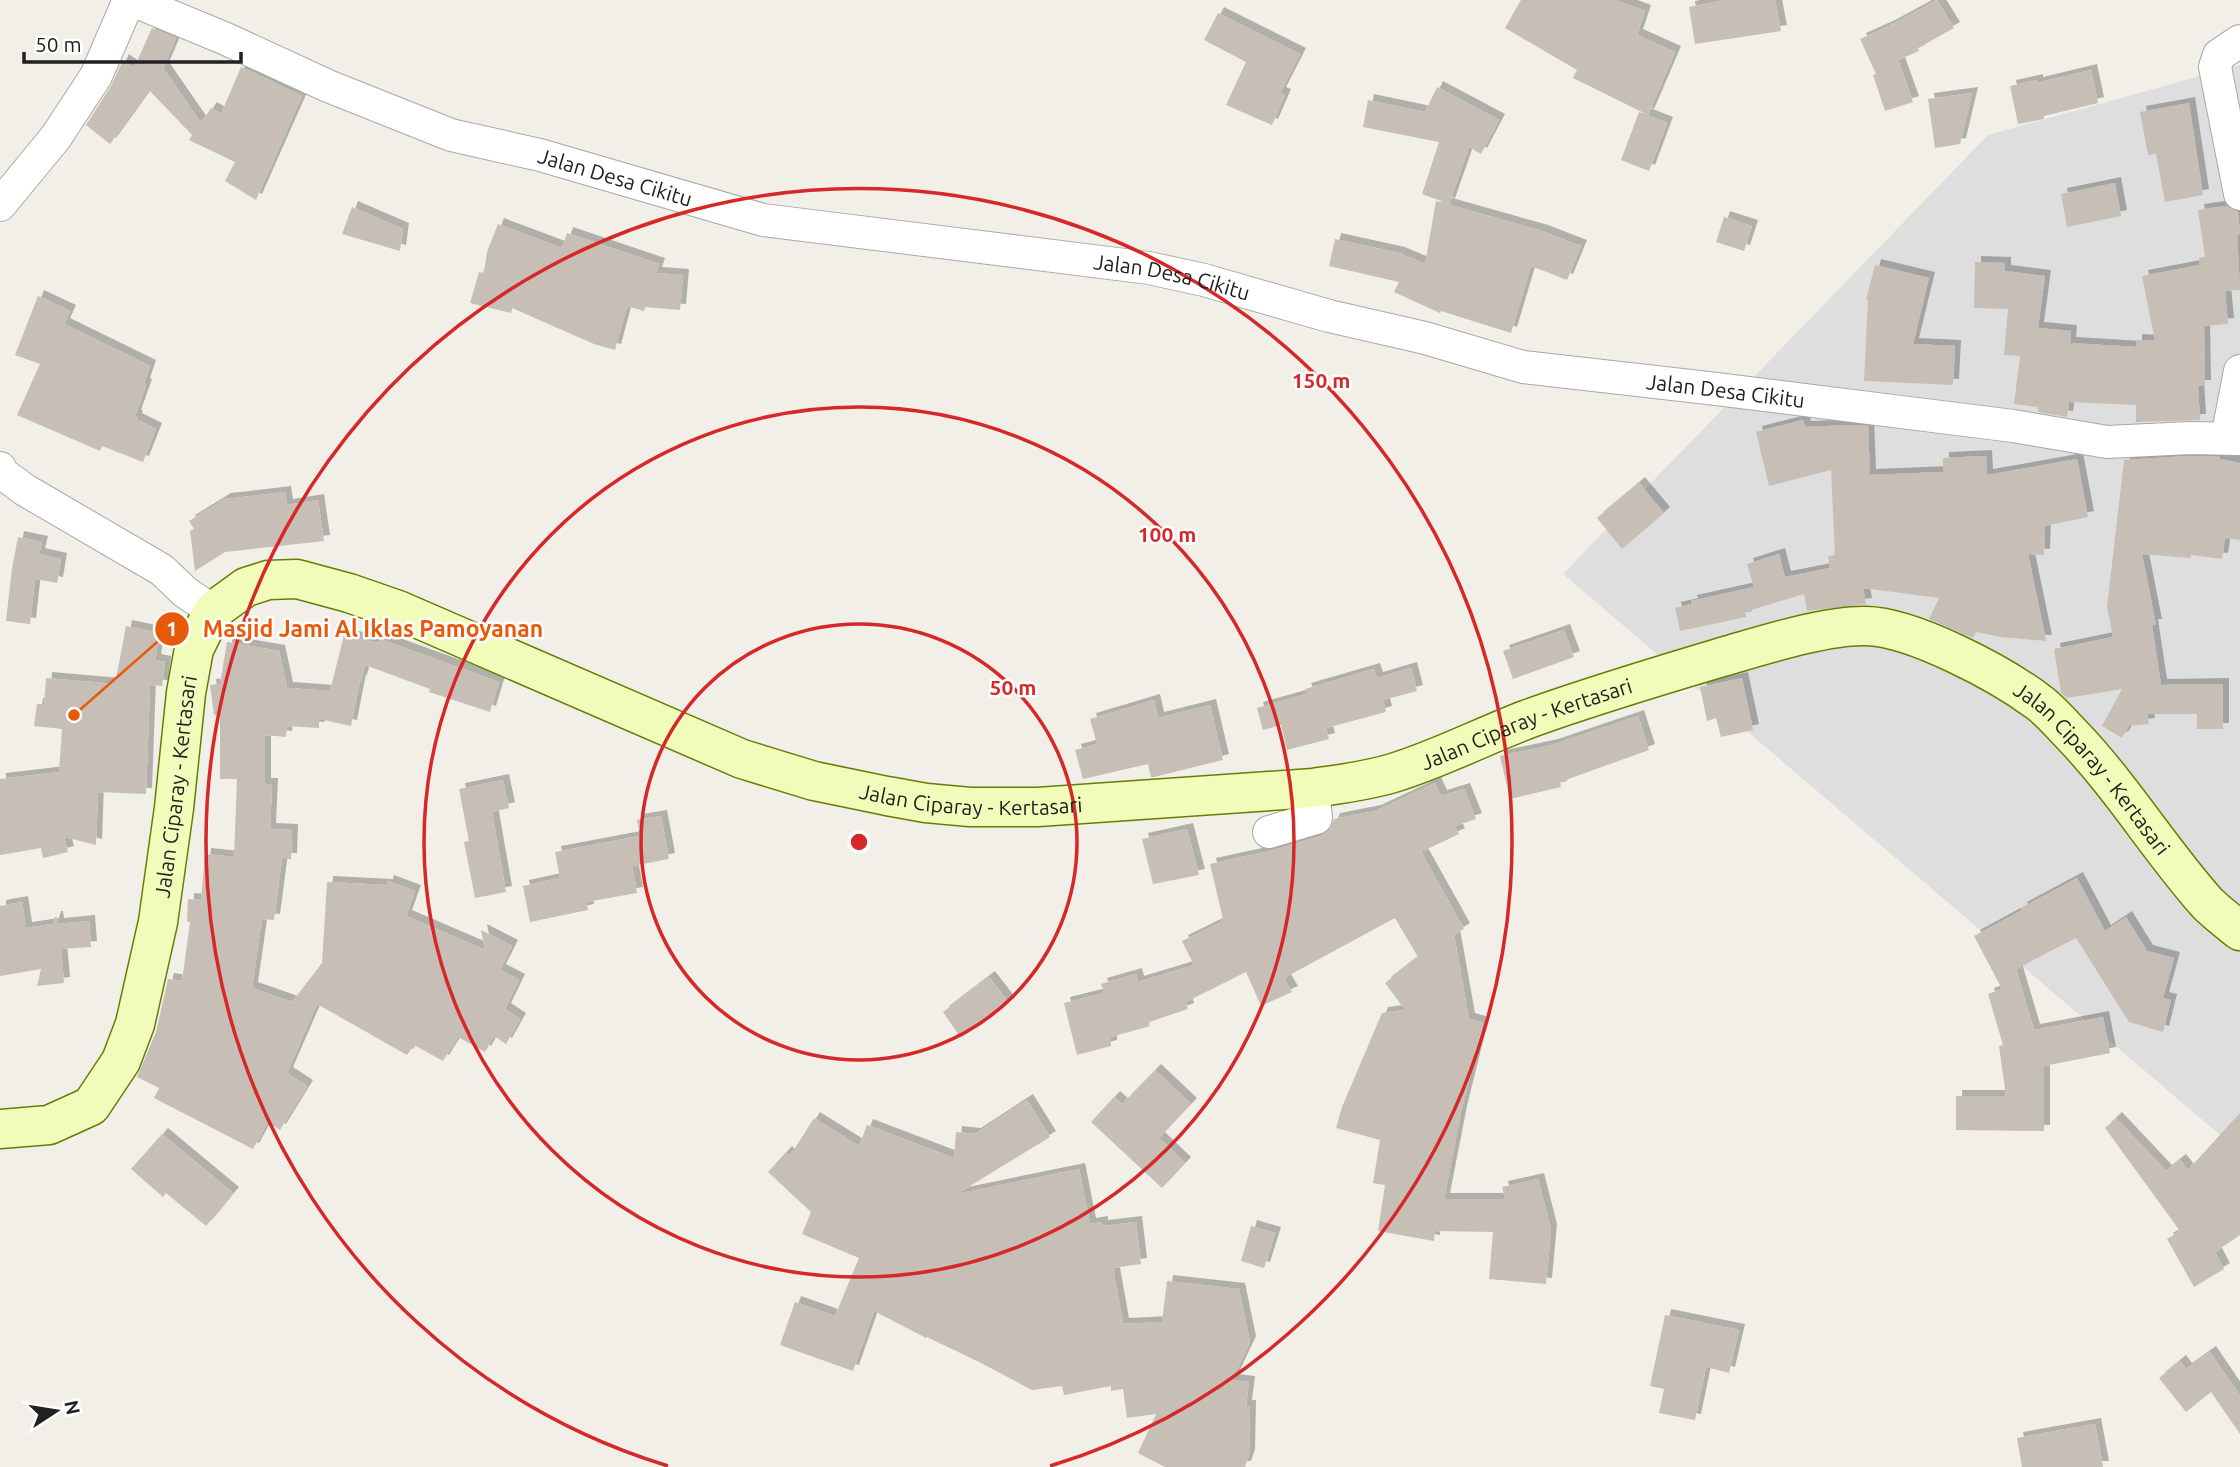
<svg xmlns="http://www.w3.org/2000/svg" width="2240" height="1467" viewBox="0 0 2240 1467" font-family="Ubuntu,sans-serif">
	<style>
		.residential { fill: #dfdede }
		.building { fill: #c7bfb6; filter: url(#shadow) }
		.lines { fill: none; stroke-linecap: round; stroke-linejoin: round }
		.street-casing { stroke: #a8a8a8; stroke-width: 34 }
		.secondary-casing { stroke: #647f00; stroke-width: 41 }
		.street { stroke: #fff; stroke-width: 32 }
		.secondary { stroke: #f2fcba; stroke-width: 38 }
		.ring { fill: none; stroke: #d62828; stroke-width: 3.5 }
		.labels { text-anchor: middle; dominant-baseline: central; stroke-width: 5; stroke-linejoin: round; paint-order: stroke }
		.street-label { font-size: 21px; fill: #212121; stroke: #fff }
		.centre { fill: #d62828; stroke: #fff; stroke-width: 3.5 }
		.ring-label { font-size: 21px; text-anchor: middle; font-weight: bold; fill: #d62828; stroke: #fff; stroke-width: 5; stroke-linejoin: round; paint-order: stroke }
		.leader { fill: none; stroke: #e8590c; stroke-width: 2.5 }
		.callout-dot { fill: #e8590c; stroke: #fff; stroke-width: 2.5 }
		.mark-label { font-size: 21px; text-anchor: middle; font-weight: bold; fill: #fff }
		.callout-label { font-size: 23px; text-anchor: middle; font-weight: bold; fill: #e8590c; stroke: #fff; stroke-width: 5; stroke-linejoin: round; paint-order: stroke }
	</style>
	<defs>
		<filter id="shadow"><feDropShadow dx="6" dy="-6" stdDeviation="0" flood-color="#0004"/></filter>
	</defs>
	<rect width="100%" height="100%" fill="#f1efe7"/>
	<path class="residential" d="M 2240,65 L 2240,1152 L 1563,574 L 1988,135 Z"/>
	<path class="building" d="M 1521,0 L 1615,0 L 1645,11 L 1637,35 L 1675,52 L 1648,115 L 1573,78 L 1577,70 L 1505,28 Z
		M 1727,0 L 1775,0 L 1781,31 L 1695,44 L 1689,7 Z
		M 1937,0 L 1954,28 L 1918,48 L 1919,51 L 1898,60 L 1913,102 L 1885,111 L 1873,75 L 1876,74 L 1860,39 L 1889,26 Z
		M 1218,13 L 1300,54 L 1280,93 L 1285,95 L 1272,125 L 1226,105 L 1246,62 L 1204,40 Z
		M 152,28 L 176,38 L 163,68 L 201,123 L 211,108 L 221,114 L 241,67 L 302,96 L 256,200 L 225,181 L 235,162 L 189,140 L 192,135 L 149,90 L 110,144 L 86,125 L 111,86 L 123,60 L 134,68 Z
		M 2091,70 L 2098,103 L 2044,116 L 2044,119 L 2018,124 L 2010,86 L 2037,80 L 2037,83 Z
		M 1437,87 L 1499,120 L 1481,154 L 1469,147 L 1449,204 L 1422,194 L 1439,142 L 1363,127 L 1368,100 L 1425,112 Z
		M 1972,93 L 1960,144 L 1935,148 L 1928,99 Z
		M 2189,103 L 2203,195 L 2165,202 L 2156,154 L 2148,155 L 2140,112 Z
		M 1639,112 L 1667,123 L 1649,171 L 1621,160 Z
		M 2115,183 L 2121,216 L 2067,227 L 2061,194 Z
		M 1436,201 L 1542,231 L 1581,246 L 1567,280 L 1531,266 L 1511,333 L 1441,311 L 1440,313 L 1394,292 L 1399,282 L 1329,266 L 1335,239 L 1399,253 L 1425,264 Z
		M 2226,206 L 2238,212 L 2240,234 L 2237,235 L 2240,290 L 2225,291 L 2228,324 L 2204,326 L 2205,386 L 2198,386 L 2200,420 L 2136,422 L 2136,405 L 2069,402 L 2067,417 L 2038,412 L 2038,407 L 2014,404 L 2020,356 L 2004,355 L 2008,309 L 1974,308 L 1975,262 L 2005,263 L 2005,271 L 2045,276 L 2038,328 L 2071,331 L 2070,343 L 2136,347 L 2136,340 L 2155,341 L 2142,276 L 2200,265 L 2199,258 L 2205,257 L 2198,210 Z
		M 352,207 L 403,229 L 400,251 L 342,234 Z
		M 1724,217 L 1752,226 L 1744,251 L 1716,242 Z
		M 498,224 L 562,248 L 567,233 L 659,264 L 656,273 L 683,275 L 680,310 L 645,307 L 644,311 L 627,306 L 615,350 L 594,344 L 512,308 L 511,313 L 470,303 L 479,272 L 484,273 L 487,252 Z
		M 1875,265 L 1929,278 L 1913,344 L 1955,346 L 1953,385 L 1864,381 L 1868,300 L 1866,300 Z
		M 38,296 L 70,311 L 64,324 L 150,366 L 144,384 L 146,385 L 135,416 L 137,416 L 136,419 L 156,429 L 143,462 L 102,446 L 100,451 L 17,415 L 40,364 L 15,355 Z
		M 1803,420 L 1805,427 L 1853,425 L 1868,426 L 1870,475 L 1943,472 L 1943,458 L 1986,456 L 1987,475 L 2077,459 L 2088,517 L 2045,526 L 2044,555 L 2028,554 L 2046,641 L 2001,637 L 1976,632 L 1973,638 L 1929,619 L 1939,598 L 1863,588 L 1866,604 L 1807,611 L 1804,594 L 1745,612 L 1746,617 L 1680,631 L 1675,608 L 1692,604 L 1691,601 L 1754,587 L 1747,564 L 1779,554 L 1785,577 L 1830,568 L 1828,556 L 1835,555 L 1831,470 L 1769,486 L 1756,432 Z
		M 2190,456 L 2220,457 L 2220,459 L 2240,463 L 2240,540 L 2225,538 L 2222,559 L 2191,555 L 2190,558 L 2142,554 L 2156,625 L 2152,625 L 2161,685 L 2223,684 L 2223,729 L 2197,729 L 2197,714 L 2147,714 L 2149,724 L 2129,726 L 2122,738 L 2102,726 L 2122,689 L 2067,698 L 2061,693 L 2054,649 L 2113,637 L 2107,607 L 2124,460 Z
		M 1639,483 L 1664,513 L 1622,549 L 1597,518 Z
		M 285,492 L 287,505 L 318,500 L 324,541 L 225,552 L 195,571 L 190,531 L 194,529 L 189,521 L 225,499 Z
		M 18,537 L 42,542 L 39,554 L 61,559 L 57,583 L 35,579 L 30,624 L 6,621 L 12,568 Z
		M 126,626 L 160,633 L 155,660 L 165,662 L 162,686 L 150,685 L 146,794 L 98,792 L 96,845 L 64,837 L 68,852 L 43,858 L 41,848 L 0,855 L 0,779 L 59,772 L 62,729 L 34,726 L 37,704 L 44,704 L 46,678 L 115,684 Z
		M 1564,630 L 1574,657 L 1513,679 L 1503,651 Z
		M 344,635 L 378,643 L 380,639 L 499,682 L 490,712 L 429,692 L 430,689 L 365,665 L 361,681 L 360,680 L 351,726 L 319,719 L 319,728 L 287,726 L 286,737 L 265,735 L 265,784 L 272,784 L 270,829 L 292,830 L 291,859 L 282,859 L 274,920 L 262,919 L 252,988 L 292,1002 L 322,963 L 327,882 L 387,885 L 388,881 L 415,891 L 406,916 L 485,950 L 481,930 L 512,946 L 500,970 L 519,980 L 505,1009 L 520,1019 L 506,1044 L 494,1036 L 485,1052 L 458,1037 L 443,1061 L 414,1045 L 407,1055 L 317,1004 L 287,1073 L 307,1086 L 280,1130 L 268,1122 L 253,1149 L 154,1098 L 159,1088 L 137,1077 L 156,1032 L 168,979 L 182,981 L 190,922 L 187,921 L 188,899 L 201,900 L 205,854 L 234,857 L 237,779 L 220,779 L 220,715 L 214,715 L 210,685 L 220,684 L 227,642 L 279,651 L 287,688 L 330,691 Z
		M 1411,668 L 1417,691 L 1383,700 L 1386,712 L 1326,728 L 1329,739 L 1287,750 L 1281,725 L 1263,730 L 1257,708 L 1307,694 L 1305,689 L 1374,669 L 1377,678 Z
		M 1742,678 L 1753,730 L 1721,737 L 1716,718 L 1707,721 L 1700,687 Z
		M 1154,700 L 1158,718 L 1210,705 L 1223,760 L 1154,777 L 1151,777 L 1148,764 L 1083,779 L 1075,750 L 1097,744 L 1090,719 Z
		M 1638,716 L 1649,750 L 1560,782 L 1561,787 L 1510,799 L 1500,756 L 1552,745 Z
		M 503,780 L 509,808 L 492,812 L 506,892 L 475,898 L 464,842 L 469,841 L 459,789 Z
		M 1435,783 L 1441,796 L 1464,789 L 1476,819 L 1455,826 L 1459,834 L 1421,852 L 1464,929 L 1454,935 L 1469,1019 L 1483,1023 L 1461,1112 L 1444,1199 L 1505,1199 L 1502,1187 L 1538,1179 L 1551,1230 L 1546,1284 L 1489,1279 L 1493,1232 L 1435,1231 L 1434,1241 L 1378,1231 L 1385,1185 L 1373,1183 L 1380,1140 L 1336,1128 L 1342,1107 L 1382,1013 L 1405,1010 L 1385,983 L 1418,957 L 1395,918 L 1284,978 L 1292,992 L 1261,1006 L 1246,972 L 1186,1002 L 1188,1009 L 1149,1022 L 1150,1026 L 1111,1037 L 1111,1046 L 1077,1055 L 1064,1003 L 1104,993 L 1101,984 L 1136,974 L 1138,982 L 1194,965 L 1182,941 L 1221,922 L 1223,919 L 1210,864 L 1274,850 L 1321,836 L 1329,831 L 1334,819 L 1375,811 Z
		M 661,816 L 669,859 L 632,866 L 637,893 L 586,902 L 588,910 L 530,922 L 523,886 L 560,878 L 555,852 L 640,836 L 637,820 Z
		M 1187,829 L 1199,875 L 1153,884 L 1142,839 Z
		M 2077,878 L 2105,931 L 2126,917 L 2147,951 L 2174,958 L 2163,998 L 2171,1000 L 2163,1032 L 2129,1022 L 2076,938 L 2016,969 L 2034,1030 L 2103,1017 L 2110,1053 L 2044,1066 L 2044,1131 L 1956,1130 L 1956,1096 L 2006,1096 L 1999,1046 L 2003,1045 L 1988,994 L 2002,989 L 1974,936 L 2022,910 L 2021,908 Z
		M 22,902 L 26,928 L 53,924 L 55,917 L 57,917 L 58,924 L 89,921 L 91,947 L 61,949 L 64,983 L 37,986 L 41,969 L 0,976 L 0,906 Z
		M 989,977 L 1009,1003 L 984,1022 L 982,1020 L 979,1023 L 980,1024 L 961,1038 L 943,1012 Z
		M 1155,1070 L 1191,1104 L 1159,1138 L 1185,1163 L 1162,1188 L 1091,1122 L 1114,1097 L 1122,1104 Z
		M 1027,1100 L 1050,1137 L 957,1194 L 1079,1169 L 1090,1224 L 1102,1222 L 1102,1226 L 1136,1222 L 1141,1264 L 1113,1268 L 1123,1324 L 1162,1322 L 1167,1281 L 1239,1289 L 1250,1342 L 1232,1380 L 1249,1382 L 1246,1406 L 1250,1406 L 1249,1455 L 1245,1467 L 1165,1467 L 1138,1453 L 1156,1414 L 1127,1418 L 1123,1389 L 1111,1391 L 1111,1386 L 1064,1395 L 1062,1386 L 1032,1390 L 979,1362 L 927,1337 L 926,1338 L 874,1311 L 853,1371 L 780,1345 L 795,1302 L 835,1316 L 859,1258 L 802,1234 L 811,1212 L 768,1172 L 786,1152 L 790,1156 L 814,1118 L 859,1146 L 867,1125 L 954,1158 L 956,1132 L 975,1134 Z
		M 2240,1113 L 2240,1235 L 2215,1252 L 2224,1269 L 2194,1287 L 2167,1239 L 2180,1231 L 2105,1128 L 2116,1118 L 2166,1171 L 2180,1160 L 2188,1170 Z
		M 162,1134 L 233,1193 L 206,1226 L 166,1193 L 163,1197 L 131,1169 Z
		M 1251,1226 L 1275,1233 L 1264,1268 L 1241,1261 Z
		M 1665,1315 L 1739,1330 L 1729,1373 L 1706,1367 L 1695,1420 L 1659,1413 L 1664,1389 L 1650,1386 Z
		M 2210,1352 L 2240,1396 L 2240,1434 L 2211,1392 L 2186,1412 L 2159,1378 L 2180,1361 L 2186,1369 Z
		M 2095,1424 L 2103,1467 L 2022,1467 L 2017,1438 Z"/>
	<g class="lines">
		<g class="street-casing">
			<g id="street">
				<path id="s1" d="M 132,0 L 226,39 L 328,86 L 451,135 L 540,155 L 763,220 L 1149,268 L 1204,280 L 1329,316 L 1425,338 L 1523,367 L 1708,388 L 2013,426 L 2107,442 L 2190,438 L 2240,439"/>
				<path d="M 2240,41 L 2219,55 L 2215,67 L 2240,194"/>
				<path d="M 0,205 L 56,137 L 96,76 L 129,0"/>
				<path d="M 2227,438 L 2240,371"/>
				<path d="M 0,468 L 3,474 L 25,490 L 162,570 L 185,592 L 213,611"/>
				<path d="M 1269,832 L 1316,818 L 1313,788"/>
			</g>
		</g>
		<g class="secondary-casing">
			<g id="secondary">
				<path id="s2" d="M 0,1129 L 49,1125 L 91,1106 L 121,1061 L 135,1024 L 158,922 L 174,808 L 186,693 L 194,649 L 213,611 L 246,587 L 268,580 L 297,579 L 349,593 L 398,610 L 742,759 L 814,781 L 887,796 L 926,803 L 970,807 L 1038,807 L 1313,788 C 1340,784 1367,781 1393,773 C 1439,759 1483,736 1528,719 C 1594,695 1662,675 1729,655 C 1767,644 1827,625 1866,626 C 1913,627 1999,673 2037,701 C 2050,710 2061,724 2072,735 C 2122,787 2159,849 2207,903 C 2217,913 2229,922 2240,931"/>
			</g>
		</g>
		<use href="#street" class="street"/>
		<use href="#secondary" class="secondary"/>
	</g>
	<g class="ring">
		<circle cx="859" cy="842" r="218"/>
		<circle cx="859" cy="842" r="435"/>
		<path d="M668 1466A653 653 0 1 1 1050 1466"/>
	</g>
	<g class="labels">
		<g class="street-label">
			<text stroke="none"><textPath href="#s1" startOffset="516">Jalan Desa Cikitu</textPath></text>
			<text stroke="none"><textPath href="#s1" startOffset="1083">Jalan Desa Cikitu</textPath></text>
			<text stroke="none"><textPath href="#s1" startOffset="1650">Jalan Desa Cikitu</textPath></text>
			<text stroke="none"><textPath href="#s2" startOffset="1986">Jalan Ciparay - Kertasari</textPath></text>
			<text stroke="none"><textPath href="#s2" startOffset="2616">Jalan Ciparay - Kertasari</textPath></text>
			<text stroke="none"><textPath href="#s2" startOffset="430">Jalan Ciparay - Kertasari</textPath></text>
			<text stroke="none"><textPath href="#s2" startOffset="1419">Jalan Ciparay - Kertasari</textPath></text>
		</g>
	</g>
	<circle cx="859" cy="842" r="10" class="centre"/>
	<g class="ring-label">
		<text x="1321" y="388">150 m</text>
		<text x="1167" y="542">100 m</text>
		<text x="1013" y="695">50 m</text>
	</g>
	<path class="leader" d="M74 715L172 629"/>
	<g class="callout-dot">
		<circle cx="74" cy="715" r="7"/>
		<circle cx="172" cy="629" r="18"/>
	</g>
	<g class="mark-label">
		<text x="172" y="636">1</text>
	</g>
	<g class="callout-label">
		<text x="373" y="637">Masjid Jami Al Iklas Pamoyanan</text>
	</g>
	<g transform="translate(56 1411) rotate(78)" stroke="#ffffff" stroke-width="5" paint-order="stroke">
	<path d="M0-5L12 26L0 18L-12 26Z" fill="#212121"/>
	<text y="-10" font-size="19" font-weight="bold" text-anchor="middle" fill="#212121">N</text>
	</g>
	<path d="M24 52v10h217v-10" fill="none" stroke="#212121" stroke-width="3.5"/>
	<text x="35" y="52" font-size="21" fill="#212121" stroke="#ffffff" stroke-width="5" paint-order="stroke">50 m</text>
</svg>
